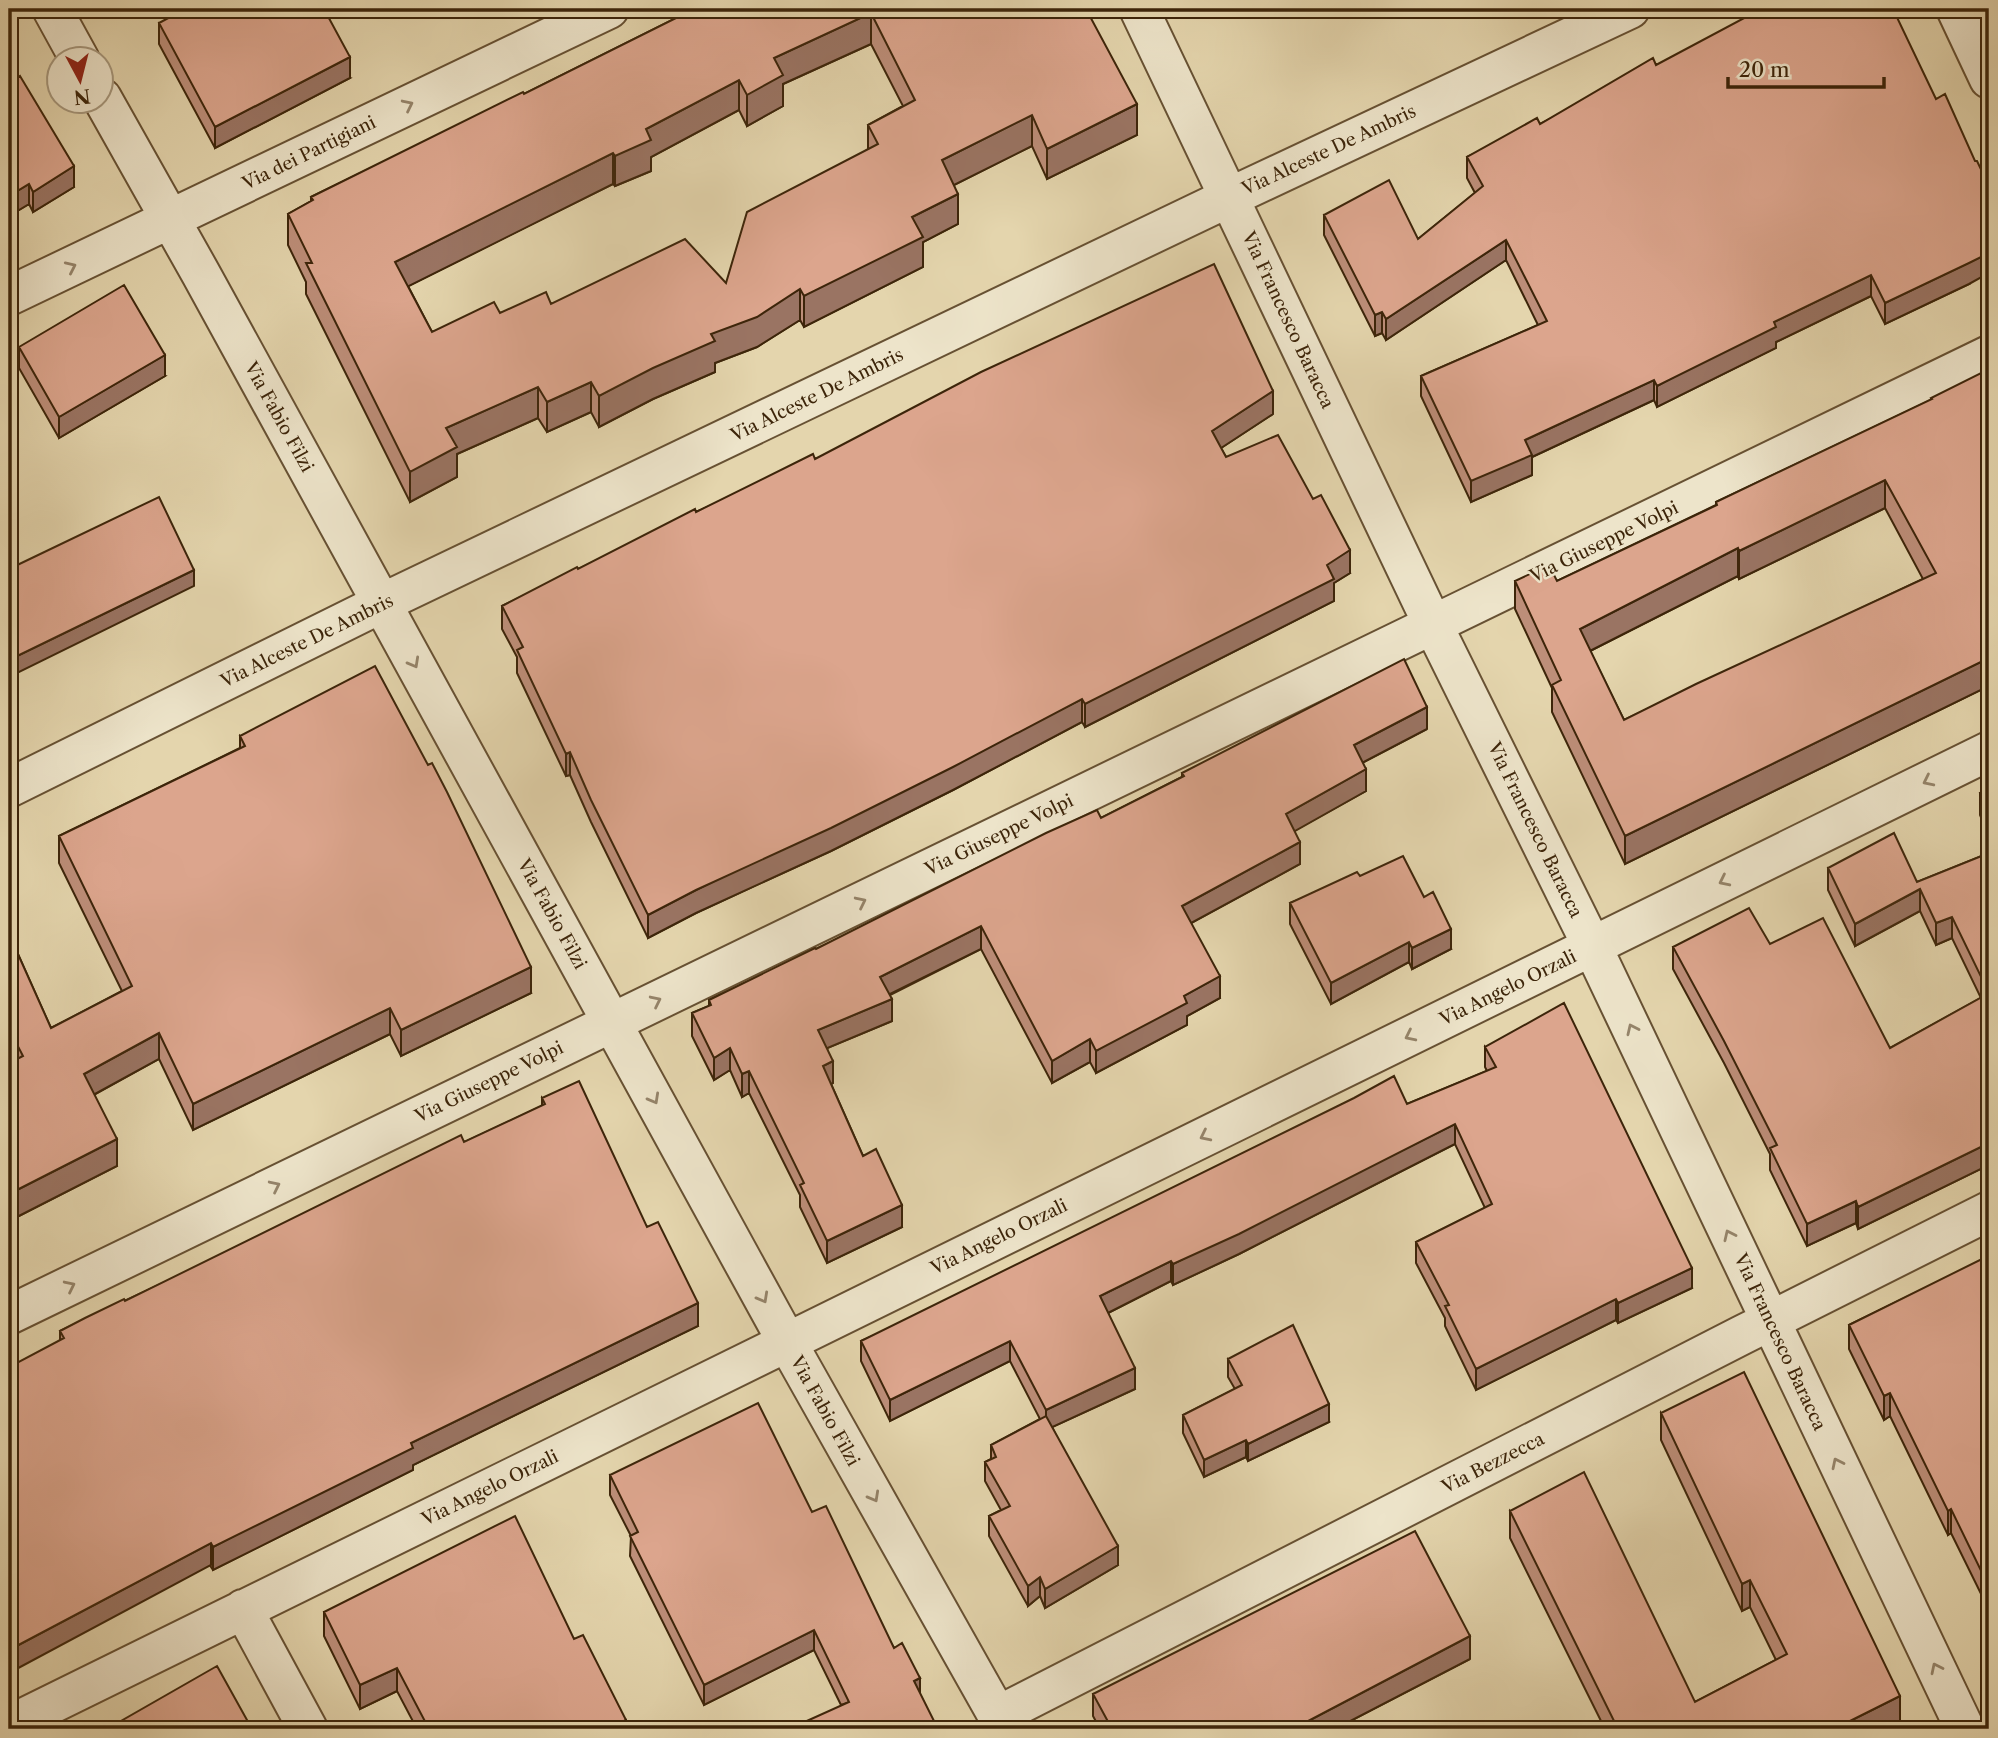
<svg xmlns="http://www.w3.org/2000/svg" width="1998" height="1738" viewBox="0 0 1998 1738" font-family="'Libre Caslon Text',serif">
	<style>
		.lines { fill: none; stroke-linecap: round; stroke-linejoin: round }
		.minor-casing { stroke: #675133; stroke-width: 42 }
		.minor { stroke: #ede4ca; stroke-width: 38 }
		.wall { fill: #bd8e79; stroke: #3d250a; stroke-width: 2; fill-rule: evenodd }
		.shaded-wall { fill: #9a7463; stroke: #3d250a; stroke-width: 2 }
		.building { fill: #dca58d; stroke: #3d250a; stroke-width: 2; fill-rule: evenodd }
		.oneway { stroke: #95846a }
		.labels { text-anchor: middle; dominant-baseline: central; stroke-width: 5; stroke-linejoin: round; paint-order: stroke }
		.street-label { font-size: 18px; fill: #3d250a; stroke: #ede4ca }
	</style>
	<rect width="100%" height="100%" fill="#e4d5ad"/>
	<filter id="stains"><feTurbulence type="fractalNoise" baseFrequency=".00286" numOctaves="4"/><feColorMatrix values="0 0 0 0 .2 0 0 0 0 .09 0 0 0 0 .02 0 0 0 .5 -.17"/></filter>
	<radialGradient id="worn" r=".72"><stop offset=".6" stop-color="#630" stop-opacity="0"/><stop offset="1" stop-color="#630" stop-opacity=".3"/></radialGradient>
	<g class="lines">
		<g class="minor-casing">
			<path id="minor" d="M 52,9 L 80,60
				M 1139,9 L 1433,625 L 1592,946 L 1965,1729
				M 1956,9 L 1989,79
				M 102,98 L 201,274 L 787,1342 L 1005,1729
				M 9,296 L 609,9
				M 9,788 L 382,603 L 1230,197 L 1630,9
				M 9,1315 L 1989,355
				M 243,1609 L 308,1729
				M 997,1716 L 1742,1335 L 1989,1211
				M 9,1725 L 1989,751"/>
		</g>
		<use href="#minor" class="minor"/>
	</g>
	<path class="wall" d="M 694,9 L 1086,9 L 1137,135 L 1047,179 L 1032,146 L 954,185 L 958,224 L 923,242 L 923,267 L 804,327 L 800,320 L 757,347 L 715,363 L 715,372 L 653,399 L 599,427 L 591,412 L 547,432 L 538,418 L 457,454 L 457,477 L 410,502 L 306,294 L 306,282 L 288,245 L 288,214 L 311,201 L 311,197 L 524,94 ZM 871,44 L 903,106 L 868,125 L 868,149 L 726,283 L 551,304 L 500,313 L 432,332 L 408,286 L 613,184 L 615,186 L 651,171 L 651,157 L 739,110 L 747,126 L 783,106 L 783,84 Z
		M 159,23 L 350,78 L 215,148 L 159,44 Z
		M 1656,65 L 1969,284 L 1885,324 L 1871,296 L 1776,342 L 1776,348 L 1657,407 L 1654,400 L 1532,457 L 1532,475 L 1471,502 L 1421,396 L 1421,376 L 1538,325 L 1506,260 L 1386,340 L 1382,333 L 1375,336 L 1324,235 L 1324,215 L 1418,239 L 1475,193 L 1467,178 L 1467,157 L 1540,124 Z
		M 9,83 L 74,187 L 33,212 L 29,204 L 9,216 Z
		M 19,347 L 165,376 L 59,438 L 19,368 Z
		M 1931,398 L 1989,686 L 1625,864 L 1552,712 L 1552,688 L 1515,609 L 1515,581 L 1557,581 L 1716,505 L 1716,502 L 1931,400 ZM 1885,508 L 1923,579 L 1624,720 L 1590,651 L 1738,576 L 1739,579 Z
		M 1273,414 L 1221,448 L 1226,457 L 1350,573 L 1334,583 L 1334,601 L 1085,727 L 1082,722 L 953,790 L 831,851 L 696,913 L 648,938 L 591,822 L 570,775 L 566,776 L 517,673 L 517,657 L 502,629 L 502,606 L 696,512 L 815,459 Z
		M 1427,729 L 1362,763 L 1366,791 L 1294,831 L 1300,864 L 1191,923 L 1220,998 L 1187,1016 L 1187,1025 L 1096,1073 L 1090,1062 L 1052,1083 L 981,949 L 890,995 L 892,1021 L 827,1048 L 833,1083 L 831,1084 L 863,1156 L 902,1227 L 827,1263 L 800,1207 L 800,1195 L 749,1093 L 742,1097 L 730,1070 L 714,1080 L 692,1036 L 692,1013 L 709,1006 L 709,1000 L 816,949 L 1101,818 L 1182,777 L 1182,773 Z
		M 240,736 L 531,993 L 401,1056 L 390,1034 L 193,1130 L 159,1059 L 94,1095 L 117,1166 L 9,1221 L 9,1063 L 12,1061 L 9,1056 L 9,934 L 51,1028 L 122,991 L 59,863 L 59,836 L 240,748 Z
		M 1989,789 L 1989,836 L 1980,815 L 1980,793 Z
		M 1989,853 L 1989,1165 L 1858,1229 L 1856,1223 L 1807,1246 L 1770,1170 L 1770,1154 L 1724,1063 L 1673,969 L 1673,947 L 1770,944 L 1890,1048 L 1981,998 L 1952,938 L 1936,945 L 1920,911 L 1855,946 L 1828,890 L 1828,868 L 1917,882 Z
		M 1360,876 L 1451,949 L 1412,969 L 1409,962 L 1331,1004 L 1290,924 L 1290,903 Z
		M 1485,1047 L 1692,1288 L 1618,1323 L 1616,1320 L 1476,1390 L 1445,1326 L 1445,1318 L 1416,1263 L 1416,1242 L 1485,1208 L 1455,1144 L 1239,1254 L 1173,1285 L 1171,1281 L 1108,1313 L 1135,1389 L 1052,1427 L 1118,1565 L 1045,1608 L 1040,1596 L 1028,1606 L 989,1536 L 989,1516 L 1001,1510 L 985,1481 L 985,1462 L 991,1459 L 991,1445 L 1040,1419 L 1010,1361 L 890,1421 L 861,1361 L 861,1341 L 1407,1104 L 1487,1071 L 1485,1067 Z
		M 542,1098 L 647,1227 L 698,1326 L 413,1465 L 413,1470 L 213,1570 L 60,1340 L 60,1331 L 542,1106 Z
		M 1989,1257 L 1989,1610 L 1951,1533 L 1948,1535 L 1890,1416 L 1884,1420 L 1849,1349 L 1849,1325 Z
		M 1228,1359 L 1329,1422 L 1248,1461 L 1246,1457 L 1204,1477 L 1183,1433 L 1183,1415 L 1235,1389 L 1228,1377 Z
		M 1661,1413 L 1900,1723 L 1888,1729 L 1605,1729 L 1510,1538 L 1510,1511 L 1695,1702 L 1776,1660 L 1750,1607 L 1742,1611 L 1661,1440 Z
		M 610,1475 L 812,1512 L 894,1648 L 920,1678 L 841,1705 L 814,1650 L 704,1705 L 630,1556 L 631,1536 L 610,1495 Z
		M 324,1612 L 574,1639 L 626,1729 L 417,1729 L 397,1691 L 360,1709 L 324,1636 Z
		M 1470,1659 L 1335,1729 L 1100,1729 L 1093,1716 L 1093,1694 Z"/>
	<path class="shaded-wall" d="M 871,13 L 871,44 L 783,84 L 783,106 L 747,126 L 747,95 L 774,58 Z
		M 350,57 L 350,78 L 215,148 L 215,127 Z
		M 739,80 L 739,110 L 651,157 L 651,171 L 615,186 L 615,156 L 646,129 Z
		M 1137,104 L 1137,135 L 1047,179 L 1047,149 Z
		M 1032,115 L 1032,146 L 942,191 L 942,160 Z
		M 613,153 L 613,184 L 395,293 L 395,262 Z
		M 74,166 L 74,187 L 33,212 L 33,192 Z
		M 29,184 L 29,204 L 9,216 L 9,196 Z
		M 958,194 L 958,224 L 923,242 L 923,267 L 804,327 L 804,296 L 912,217 Z
		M 1506,240 L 1506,260 L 1386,340 L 1386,319 Z
		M 1989,253 L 1989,273 L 1969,284 L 1885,324 L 1885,303 Z
		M 1871,275 L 1871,296 L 1776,342 L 1776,348 L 1657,407 L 1657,386 L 1774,322 Z
		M 800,289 L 800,320 L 757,347 L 715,363 L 715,372 L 653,399 L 599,427 L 599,396 L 711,334 Z
		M 1382,312 L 1382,333 L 1375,336 L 1375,315 Z
		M 165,355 L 165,376 L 59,438 L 59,417 Z
		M 1654,380 L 1654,400 L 1532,457 L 1532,475 L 1471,502 L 1471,481 L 1525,440 Z
		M 591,382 L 591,412 L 547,432 L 547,402 Z
		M 538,387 L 538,418 L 457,454 L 457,477 L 410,502 L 410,472 L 446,428 Z
		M 1273,391 L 1273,414 L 1212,454 L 1212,431 Z
		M 1885,480 L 1885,508 L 1739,579 L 1739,551 Z
		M 1738,548 L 1738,576 L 1580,656 L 1580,629 Z
		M 1350,550 L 1350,573 L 1334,583 L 1334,601 L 1085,727 L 1085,704 Z
		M 194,570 L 194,586 L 9,677 L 9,660 Z
		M 1989,658 L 1989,686 L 1625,864 L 1625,836 Z
		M 1082,699 L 1082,722 L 953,790 L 831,851 L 696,913 L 648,938 L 648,915 L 696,890 Z
		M 1427,707 L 1427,729 L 1354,767 L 1354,745 Z
		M 570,752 L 570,775 L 566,776 L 566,754 Z
		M 1366,769 L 1366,791 L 1286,836 L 1286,814 Z
		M 1300,842 L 1300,864 L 1182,928 L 1182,906 Z
		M 1920,889 L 1920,911 L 1855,946 L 1855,924 Z
		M 1952,917 L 1952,938 L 1936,945 L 1936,923 Z
		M 981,926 L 981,949 L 880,999 L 880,977 Z
		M 1451,929 L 1451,949 L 1412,969 L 1412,948 Z
		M 1409,942 L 1409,962 L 1331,1004 L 1331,983 Z
		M 531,967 L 531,993 L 401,1056 L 401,1030 Z
		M 1220,976 L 1220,998 L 1187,1016 L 1187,1025 L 1096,1073 L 1096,1051 L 1184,996 Z
		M 892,999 L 892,1021 L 818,1052 L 818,1030 Z
		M 390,1008 L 390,1034 L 193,1130 L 193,1104 Z
		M 159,1033 L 159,1059 L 84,1100 L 84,1074 Z
		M 1090,1039 L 1090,1062 L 1052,1083 L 1052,1061 Z
		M 730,1048 L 730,1070 L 714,1080 L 714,1058 Z
		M 833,1061 L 833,1083 L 823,1088 L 823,1066 Z
		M 749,1071 L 749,1093 L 742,1097 L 742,1074 Z
		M 1455,1124 L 1455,1144 L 1239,1254 L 1173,1285 L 1173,1264 Z
		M 117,1139 L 117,1166 L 9,1221 L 9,1194 Z
		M 1989,1143 L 1989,1165 L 1858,1229 L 1858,1207 Z
		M 1856,1201 L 1856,1223 L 1807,1246 L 1807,1224 Z
		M 902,1205 L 902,1227 L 827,1263 L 827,1241 Z
		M 1171,1261 L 1171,1281 L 1100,1317 L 1100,1296 Z
		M 1692,1268 L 1692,1288 L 1618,1323 L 1618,1303 Z
		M 1616,1299 L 1616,1320 L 1476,1390 L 1476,1369 Z
		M 698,1303 L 698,1326 L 413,1465 L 413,1470 L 213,1570 L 213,1547 L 411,1443 Z
		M 1010,1341 L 1010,1361 L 890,1421 L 890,1400 Z
		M 1135,1368 L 1135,1389 L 1046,1430 L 1046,1410 Z
		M 1890,1393 L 1890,1416 L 1884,1420 L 1884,1396 Z
		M 1329,1404 L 1329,1422 L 1248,1461 L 1248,1444 Z
		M 1246,1440 L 1246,1457 L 1204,1477 L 1204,1460 Z
		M 1951,1509 L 1951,1533 L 1948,1535 L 1948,1511 Z
		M 211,1543 L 211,1565 L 9,1673 L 9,1650 Z
		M 1118,1546 L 1118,1565 L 1045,1608 L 1045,1589 Z
		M 1040,1577 L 1040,1596 L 1028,1606 L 1028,1586 Z
		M 1750,1580 L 1750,1607 L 1742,1611 L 1742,1584 Z
		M 814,1630 L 814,1650 L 704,1705 L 704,1685 Z
		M 1470,1636 L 1470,1659 L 1335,1729 L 1293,1729 Z
		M 397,1668 L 397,1691 L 360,1709 L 360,1685 Z
		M 920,1678 L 920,1697 L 914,1681 Z
		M 1900,1696 L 1900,1723 L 1888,1729 L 1834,1729 Z
		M 626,1720 L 626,1729 L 608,1729 Z"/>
	<path class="building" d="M 185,9 L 324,9 L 350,57 L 215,127 L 159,23 Z
		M 694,9 L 1086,9 L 1137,104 L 1047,149 L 1032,115 L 942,160 L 958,194 L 912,217 L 923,237 L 804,296 L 800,289 L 757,317 L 711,334 L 715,341 L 653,368 L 599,396 L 591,382 L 547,402 L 538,387 L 446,428 L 457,447 L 410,472 L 306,263 L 312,263 L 288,214 L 313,200 L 311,197 L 523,92 L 524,94 ZM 871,13 L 915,100 L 868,125 L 878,144 L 747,212 L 726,283 L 685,239 L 551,304 L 546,292 L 500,313 L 494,302 L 432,332 L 395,262 L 613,153 L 615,156 L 651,140 L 646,129 L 739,80 L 747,95 L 783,75 L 774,58 Z
		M 1761,9 L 1893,9 L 1936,99 L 1945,94 L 1975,161 L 1977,161 L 1989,186 L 1989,253 L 1969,263 L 1885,303 L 1871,275 L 1774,322 L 1776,327 L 1657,386 L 1654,380 L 1525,440 L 1532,455 L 1471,481 L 1421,376 L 1547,321 L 1506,240 L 1386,319 L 1382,312 L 1375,315 L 1324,215 L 1389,180 L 1418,239 L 1483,186 L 1467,157 L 1537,118 L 1540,124 L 1653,58 L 1656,65 Z
		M 20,76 L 74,166 L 33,192 L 29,184 L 9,196 L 9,83 Z
		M 1214,264 L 1273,391 L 1212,431 L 1226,457 L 1278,435 L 1313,499 L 1321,495 L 1350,550 L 1327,565 L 1334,579 L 1085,704 L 1082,699 L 953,767 L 831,828 L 696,890 L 648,915 L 591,800 L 570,752 L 566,754 L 517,650 L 523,647 L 502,606 L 577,567 L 578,569 L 695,509 L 696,512 L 813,454 L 815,459 L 981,372 Z
		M 124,285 L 165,355 L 59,417 L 19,347 Z
		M 1989,369 L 1989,658 L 1625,836 L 1552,685 L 1561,680 L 1515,581 L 1549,565 L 1557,581 L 1717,505 L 1716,502 L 1932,399 L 1931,398 ZM 1885,480 L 1936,573 L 1696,684 L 1624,720 L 1580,629 L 1738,548 L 1739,551 Z
		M 159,497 L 194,570 L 9,660 L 9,569 Z
		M 1404,659 L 1427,707 L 1354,745 L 1366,769 L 1286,814 L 1300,842 L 1182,906 L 1220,976 L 1184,996 L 1187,1003 L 1096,1051 L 1090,1039 L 1052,1061 L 981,926 L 880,977 L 892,999 L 818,1030 L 833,1061 L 823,1066 L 863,1156 L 876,1149 L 902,1205 L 827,1241 L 800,1185 L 804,1183 L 749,1071 L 742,1074 L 730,1048 L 714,1058 L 692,1013 L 711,1005 L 709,1000 L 815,948 L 816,949 L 1046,833 L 1097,810 L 1101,818 L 1184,776 L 1182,773 Z
		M 375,666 L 428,765 L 432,763 L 447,792 L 531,967 L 401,1030 L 390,1008 L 193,1104 L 159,1033 L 84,1074 L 117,1139 L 9,1194 L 9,1063 L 23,1056 L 9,1029 L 9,934 L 51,1028 L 132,986 L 59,836 L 245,746 L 240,736 Z
		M 1989,789 L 1989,814 L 1980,793 Z
		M 1894,833 L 1917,882 L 1989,853 L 1989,1143 L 1858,1207 L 1856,1201 L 1807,1224 L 1770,1148 L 1777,1145 L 1724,1041 L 1673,947 L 1749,908 L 1770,944 L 1823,918 L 1890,1048 L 1989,993 L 1952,917 L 1936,923 L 1920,889 L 1855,924 L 1828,868 Z
		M 1403,856 L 1424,897 L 1433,892 L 1451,929 L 1412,948 L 1409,942 L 1331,983 L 1290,903 L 1357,872 L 1360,876 Z
		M 1564,1003 L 1692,1268 L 1618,1303 L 1616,1299 L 1476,1369 L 1445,1306 L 1449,1305 L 1416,1242 L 1492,1204 L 1455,1124 L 1239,1234 L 1173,1264 L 1171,1261 L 1100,1296 L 1135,1368 L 1046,1410 L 1010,1341 L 890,1400 L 861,1341 L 1354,1098 L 1394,1076 L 1407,1104 L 1496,1067 L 1485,1047 Z
		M 579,1081 L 647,1227 L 658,1222 L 698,1303 L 411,1443 L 413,1448 L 213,1547 L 211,1543 L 9,1650 L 9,1367 L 64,1338 L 60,1331 L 85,1318 L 124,1299 L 125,1301 L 461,1135 L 464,1142 L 545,1104 L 542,1098 Z
		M 1988,1256 L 1989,1257 L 1989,1587 L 1951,1509 L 1948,1511 L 1890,1393 L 1884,1396 L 1849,1325 Z
		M 1293,1325 L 1329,1404 L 1248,1444 L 1246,1440 L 1204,1460 L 1183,1415 L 1242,1385 L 1228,1359 Z
		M 1744,1372 L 1900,1696 L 1834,1729 L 1618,1729 L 1510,1511 L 1584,1472 L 1695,1702 L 1787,1654 L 1750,1580 L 1742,1584 L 1661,1413 Z
		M 758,1403 L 812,1512 L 826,1506 L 894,1648 L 902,1643 L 920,1678 L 914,1681 L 938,1729 L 789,1729 L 849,1702 L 814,1630 L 704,1685 L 630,1536 L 638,1532 L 610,1475 Z
		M 1046,1416 L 1118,1546 L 1045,1589 L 1040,1577 L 1028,1586 L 989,1516 L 1010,1506 L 985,1462 L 996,1457 L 991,1445 Z
		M 515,1516 L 574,1639 L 583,1635 L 626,1720 L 608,1729 L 429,1729 L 397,1668 L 360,1685 L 324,1612 Z
		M 1415,1531 L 1470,1636 L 1293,1729 L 1112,1729 L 1093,1694 Z
		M 217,1666 L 252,1729 L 107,1729 Z"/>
	<defs><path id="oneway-chevron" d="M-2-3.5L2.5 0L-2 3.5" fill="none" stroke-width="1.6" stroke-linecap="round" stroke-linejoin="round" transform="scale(1.75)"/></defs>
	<g class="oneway">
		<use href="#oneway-chevron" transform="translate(408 105) rotate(-26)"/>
		<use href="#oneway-chevron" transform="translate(71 267) rotate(-25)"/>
		<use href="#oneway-chevron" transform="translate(414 663) rotate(61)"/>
		<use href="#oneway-chevron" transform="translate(1928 781) rotate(154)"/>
		<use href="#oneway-chevron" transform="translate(1724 881) rotate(154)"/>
		<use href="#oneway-chevron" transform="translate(861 902) rotate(-26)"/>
		<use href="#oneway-chevron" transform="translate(656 1001) rotate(-26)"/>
		<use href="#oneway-chevron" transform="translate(1632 1029) rotate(-115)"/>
		<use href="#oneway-chevron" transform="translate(1410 1036) rotate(154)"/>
		<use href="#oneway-chevron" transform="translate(654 1099) rotate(61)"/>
		<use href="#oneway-chevron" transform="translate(1205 1136) rotate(154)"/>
		<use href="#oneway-chevron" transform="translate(275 1186) rotate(-26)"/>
		<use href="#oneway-chevron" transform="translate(1729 1235) rotate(-115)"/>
		<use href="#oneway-chevron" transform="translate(70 1286) rotate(-26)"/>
		<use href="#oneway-chevron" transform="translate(763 1298) rotate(61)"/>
		<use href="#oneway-chevron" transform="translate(1837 1463) rotate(-116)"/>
		<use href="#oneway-chevron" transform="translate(874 1497) rotate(61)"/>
		<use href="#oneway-chevron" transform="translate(1936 1668) rotate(-116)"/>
	</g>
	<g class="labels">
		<g class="street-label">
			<text transform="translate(1329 150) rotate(-25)">Via Alceste De Ambris</text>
			<text transform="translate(309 153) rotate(-26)">Via dei Partigiani</text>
			<text transform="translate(1288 320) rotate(65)">Via Francesco Baracca</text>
			<text transform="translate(817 395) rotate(-26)">Via Alceste De Ambris</text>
			<text transform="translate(279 417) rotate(61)">Via Fabio Filzi</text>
			<text transform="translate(1604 542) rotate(-26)">Via Giuseppe Volpi</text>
			<text transform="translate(307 641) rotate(-26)">Via Alceste De Ambris</text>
			<text transform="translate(1535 830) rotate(64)">Via Francesco Baracca</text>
			<text transform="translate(999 835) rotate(-26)">Via Giuseppe Volpi</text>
			<text transform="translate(552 914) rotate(61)">Via Fabio Filzi</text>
			<text transform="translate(1508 988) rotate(-26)">Via Angelo Orzali</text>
			<text transform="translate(489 1082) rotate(-26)">Via Giuseppe Volpi</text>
			<text transform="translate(999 1237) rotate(-26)">Via Angelo Orzali</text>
			<text transform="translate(1780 1342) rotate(65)">Via Francesco Baracca</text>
			<text transform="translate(825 1411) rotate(61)">Via Fabio Filzi</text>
			<text transform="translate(1493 1463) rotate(-27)">Via Bezzecca</text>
			<text transform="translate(490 1488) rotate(-26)">Via Angelo Orzali</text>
		</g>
	</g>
	<rect width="1998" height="1738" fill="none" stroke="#e4d5ad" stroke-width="35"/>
	<rect x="10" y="10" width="1977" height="1717" fill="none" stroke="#3d250a" stroke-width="3.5"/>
	<rect x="18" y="18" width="1963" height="1703" fill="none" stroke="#3d250a" stroke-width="2"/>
	<g transform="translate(80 80) rotate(173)"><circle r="33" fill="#ede4ca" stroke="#a7987d" stroke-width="2"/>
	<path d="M0-5L12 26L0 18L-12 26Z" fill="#8f2418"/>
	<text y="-10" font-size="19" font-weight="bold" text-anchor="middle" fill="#3d250a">N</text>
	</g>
	<path d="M1728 77v10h156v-10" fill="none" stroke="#3d250a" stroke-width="3.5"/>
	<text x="1739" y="77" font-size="21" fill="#3d250a" stroke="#ede4ca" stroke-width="5" paint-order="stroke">20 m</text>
	<rect width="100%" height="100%" filter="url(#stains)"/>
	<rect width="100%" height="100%" fill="url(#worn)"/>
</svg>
